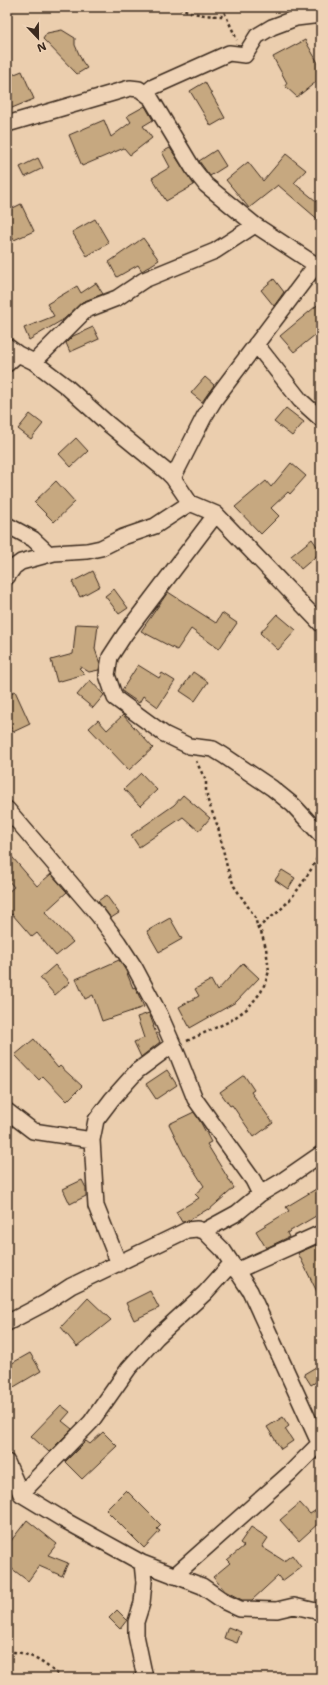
<svg xmlns="http://www.w3.org/2000/svg" width="328" height="1685" viewBox="0 0 328 1685" font-family="'Shantell Sans',sans-serif">
	<style>
		.building { fill: #c6a880; stroke: #3b2a1e }
		.lines { fill: none; stroke-linecap: round; stroke-linejoin: round }
		.street-casing { stroke: #3b2a1e; stroke-width: 18 }
		.path { stroke: #3b2a1e; stroke-width: 2.5; stroke-dasharray: 3 3; stroke-linecap: butt }
		.street { stroke: #efd3b6; stroke-width: 15 }
	</style>
	<rect width="100%" height="100%" fill="#ebceae"/>
	<filter id="ink" filterUnits="userSpaceOnUse"><feTurbulence type="fractalNoise" baseFrequency=".025" numOctaves="2"/><feDisplacementMap in="SourceGraphic" scale="8" xChannelSelector="R" yChannelSelector="G"/><feConvolveMatrix kernelMatrix="1 2 1 2 8 2 1 2 1" color-interpolation-filters="sRGB"/></filter>
	<g filter="url(#ink)">
		<path class="building" d="M 62,30 L 75,38 L 75,45 L 82,61 L 87,68 L 77,74 L 43,39 L 47,33 Z
			M 305,40 L 321,68 L 321,78 L 297,97 L 285,86 L 287,83 L 273,57 Z
			M 22,71 L 34,99 L 7,110 L 7,77 Z
			M 205,82 L 225,118 L 211,126 L 190,91 Z
			M 145,106 L 153,120 L 143,126 L 152,138 L 130,155 L 124,148 L 82,166 L 69,135 L 104,120 L 111,137 L 131,122 L 127,116 Z
			M 170,148 L 194,185 L 166,201 L 152,178 L 170,167 L 162,152 Z
			M 216,150 L 226,166 L 210,176 L 199,161 Z
			M 286,154 L 306,170 L 294,183 L 321,205 L 321,222 L 278,185 L 249,208 L 226,180 L 248,162 L 263,181 Z
			M 38,158 L 43,168 L 25,177 L 20,167 Z
			M 21,204 L 34,231 L 14,240 L 7,225 L 7,211 Z
			M 95,219 L 109,243 L 87,256 L 72,232 Z
			M 143,238 L 159,260 L 142,271 L 138,265 L 117,277 L 109,262 Z
			M 274,279 L 284,292 L 274,306 L 261,290 Z
			M 96,283 L 103,294 L 82,302 L 64,319 L 29,340 L 24,328 L 54,316 L 47,304 L 77,286 L 81,293 Z
			M 321,302 L 321,330 L 294,352 L 280,336 Z
			M 93,327 L 99,339 L 70,352 L 66,343 L 73,336 Z
			M 205,377 L 214,385 L 202,402 L 191,393 Z
			M 286,408 L 304,422 L 292,436 L 274,422 Z
			M 30,414 L 43,424 L 31,439 L 18,429 Z
			M 76,438 L 88,451 L 71,467 L 59,454 Z
			M 291,463 L 306,476 L 290,494 L 288,492 L 271,508 L 279,516 L 261,534 L 235,507 L 266,481 L 271,487 Z
			M 56,481 L 75,502 L 54,522 L 34,502 Z
			M 312,539 L 321,552 L 301,569 L 291,556 Z
			M 93,571 L 100,586 L 80,597 L 72,582 Z
			M 114,589 L 128,608 L 119,614 L 105,596 Z
			M 168,592 L 216,623 L 222,613 L 237,623 L 219,649 L 191,629 L 177,650 L 141,631 Z
			M 277,614 L 296,630 L 278,650 L 260,633 Z
			M 76,624 L 98,625 L 95,649 L 100,664 L 99,670 L 89,672 L 81,667 L 79,668 L 85,674 L 57,682 L 51,660 L 73,654 Z
			M 138,665 L 159,678 L 162,673 L 175,681 L 158,707 L 143,696 L 139,703 L 123,692 L 122,690 Z
			M 193,672 L 208,682 L 195,701 L 180,691 Z
			M 90,680 L 104,695 L 93,708 L 77,695 Z
			M 15,691 L 30,724 L 13,732 L 7,718 L 7,695 Z
			M 123,715 L 153,748 L 129,770 L 89,728 L 98,720 L 107,730 Z
			M 141,773 L 157,790 L 140,806 L 124,789 Z
			M 183,795 L 210,818 L 199,831 L 183,817 L 139,847 L 131,835 L 174,805 Z
			M 7,851 L 37,886 L 51,874 L 67,892 L 45,912 L 73,942 L 56,956 L 37,933 L 32,937 L 12,914 L 7,918 L 7,893 L 14,887 L 7,879 Z
			M 282,870 L 295,878 L 288,889 L 275,880 Z
			M 106,895 L 119,913 L 111,918 L 98,901 Z
			M 170,918 L 182,939 L 159,952 L 147,931 Z
			M 119,960 L 126,971 L 133,988 L 135,987 L 144,1007 L 102,1021 L 93,995 L 85,999 L 76,979 Z
			M 243,963 L 259,978 L 236,1002 L 190,1028 L 179,1007 L 199,996 L 195,989 L 211,980 L 217,991 Z
			M 55,965 L 70,982 L 55,995 L 40,978 Z
			M 149,1013 L 154,1026 L 153,1026 L 160,1042 L 141,1057 L 134,1042 L 144,1038 L 137,1017 Z
			M 34,1039 L 58,1068 L 60,1066 L 82,1086 L 67,1101 L 43,1076 L 39,1080 L 15,1055 Z
			M 167,1070 L 177,1085 L 156,1099 L 146,1084 Z
			M 244,1075 L 254,1090 L 251,1092 L 273,1123 L 254,1137 L 232,1105 L 230,1106 L 220,1092 Z
			M 194,1112 L 201,1123 L 211,1142 L 207,1144 L 234,1188 L 209,1210 L 208,1209 L 188,1221 L 182,1222 L 176,1212 L 199,1198 L 195,1194 L 204,1186 L 184,1155 L 169,1124 Z
			M 82,1180 L 86,1188 L 86,1196 L 70,1204 L 63,1189 Z
			M 321,1186 L 321,1213 L 287,1233 L 289,1237 L 266,1248 L 256,1231 L 289,1211 L 286,1207 Z
			M 321,1243 L 321,1300 L 298,1253 Z
			M 150,1291 L 159,1308 L 134,1320 L 126,1303 Z
			M 88,1298 L 111,1320 L 77,1347 L 61,1327 Z
			M 30,1353 L 41,1371 L 7,1391 L 7,1366 Z
			M 321,1364 L 321,1379 L 311,1385 L 304,1374 Z
			M 61,1405 L 70,1412 L 62,1421 L 72,1429 L 49,1452 L 31,1436 Z
			M 283,1417 L 289,1426 L 285,1429 L 293,1441 L 281,1449 L 267,1427 Z
			M 103,1432 L 117,1446 L 82,1479 L 65,1462 L 86,1441 L 90,1444 Z
			M 126,1490 L 161,1525 L 157,1529 L 160,1531 L 144,1548 L 106,1510 Z
			M 300,1503 L 310,1514 L 321,1507 L 321,1521 L 299,1541 L 280,1520 Z
			M 27,1520 L 57,1544 L 48,1555 L 68,1563 L 62,1576 L 39,1566 L 28,1581 L 7,1565 L 7,1546 Z
			M 251,1527 L 268,1538 L 262,1547 L 284,1561 L 292,1555 L 301,1567 L 282,1581 L 278,1576 L 252,1600 L 242,1600 L 225,1591 L 213,1577 L 230,1563 L 227,1560 L 244,1546 L 240,1543 Z
			M 117,1610 L 127,1620 L 120,1629 L 109,1618 Z
			M 228,1627 L 241,1632 L 237,1643 L 224,1638 Z"/>
		<g class="lines">
			<g class="street-casing">
				<path id="street" d="M 146,93 L 153,87 L 229,53 L 245,55 L 257,36 L 272,27 L 296,18 L 321,15
					M 7,124 L 130,88 L 139,89 L 150,97 L 194,170 L 206,185 L 255,225 L 316,265 L 321,264
					M 256,344 L 300,400 L 321,419
					M 7,346 L 18,354 L 34,362 L 67,387 L 107,423 L 167,472 L 173,478 L 190,503 L 216,514 L 321,624
					M 34,362 L 86,310 L 117,298 L 144,280 L 215,251 L 255,225
					M 7,364 L 18,354
					M 173,478 L 204,417 L 215,399 L 316,265
					M 216,514 L 125,634 L 110,657 L 107,675 L 115,698 L 164,734 L 189,746 L 213,749 L 223,755 L 272,788 L 293,805 L 321,835
					M 7,525 L 33,539 L 49,554
					M 7,577 L 14,567 L 21,562 L 54,553 L 87,551 L 101,548 L 123,537 L 155,526 L 190,503
					M 7,809 L 98,915 L 118,942 L 135,968 L 160,1015 L 178,1056 L 195,1099 L 253,1180 L 260,1194
					M 7,1111 L 33,1131 L 92,1140
					M 204,1231 L 237,1213 L 260,1194 L 282,1181 L 321,1154
					M 119,1264 L 96,1206 L 92,1140 L 96,1120 L 112,1099 L 137,1071 L 172,1045
					M 236,1271 L 321,1233
					M 7,1323 L 45,1303 L 71,1286 L 179,1234 L 187,1230 L 197,1229 L 204,1231 L 223,1250 L 250,1291 L 321,1447
					M 7,1462 L 21,1494 L 64,1520 L 142,1563 L 202,1586 L 225,1602 L 240,1609 L 277,1610 L 294,1606 L 316,1611 L 321,1610
					M 21,1494 L 91,1422 L 129,1368 L 157,1337 L 205,1293 L 231,1264
					M 142,1563 L 144,1582 L 142,1603 L 136,1622 L 136,1635 L 145,1678
					M 174,1576 L 291,1472 L 319,1444"/>
			</g>
			<path class="path" d="M 179,7 C 193,15 209,16 225,16
				M 222,7 L 237,40
				M 258,929 C 265,920 275,916 282,908 C 298,892 311,871 321,851
				M 187,1041 L 230,1021 L 248,1008 L 261,992 L 266,981 L 269,971 L 266,948 L 261,932 L 258,929 L 255,917 L 234,886 L 227,867 L 218,827 L 208,801 L 206,790 L 206,781 L 196,761
				M 7,1652 C 28,1650 47,1665 62,1678"/>
			<use href="#street" class="street"/>
		</g>
	</g>
	<rect width="328" height="1685" fill="none" stroke="#efd3b6" stroke-width="24"/>
	<rect x="12" y="12" width="304" height="1661" fill="none" stroke="#3b2a1e" stroke-width="1.5" filter="url(#ink)"/>
	<g transform="translate(38 38) rotate(158)" stroke="#efd3b6" stroke-width="3" paint-order="stroke">
	<path d="M0-3L7 15L0 10L-7 15Z" fill="#3b2a1e"/>
	<text y="-6" font-size="11" font-weight="bold" text-anchor="middle" fill="#3b2a1e">N</text>
	</g>
</svg>
